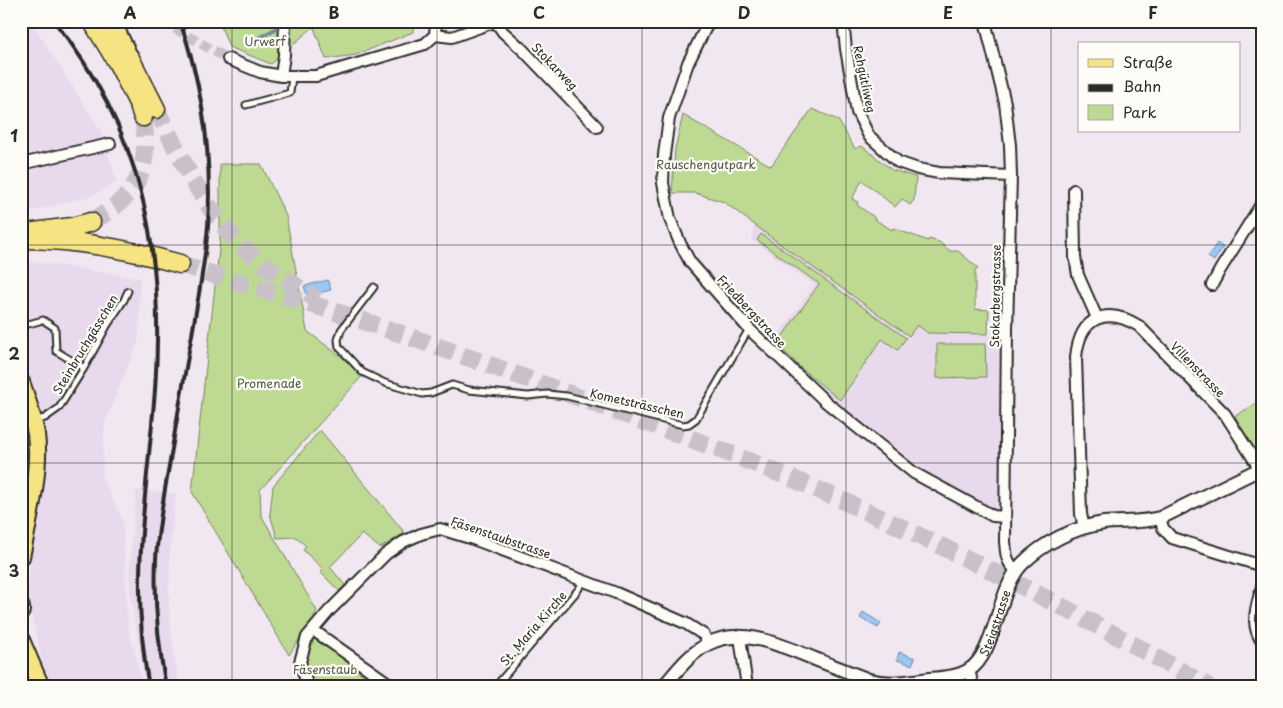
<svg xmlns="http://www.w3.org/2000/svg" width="1283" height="708" viewBox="0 0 1283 708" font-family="'Playpen Sans',sans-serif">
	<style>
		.built { fill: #e9d9ed }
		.green { fill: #beda92; stroke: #74825e }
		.water { fill: #9ac7f4; stroke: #6e89a4 }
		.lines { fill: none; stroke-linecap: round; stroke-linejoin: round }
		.stream { stroke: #6e89a4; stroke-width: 4 }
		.minor-tunnel { stroke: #c9c1c9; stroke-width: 10; stroke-dasharray: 10 5; stroke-linecap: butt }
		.trunk-tunnel { stroke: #c9c1c9; stroke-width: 18; stroke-dasharray: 18 9; stroke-linecap: butt }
		.service-casing { stroke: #2b2b2b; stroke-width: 9 }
		.minor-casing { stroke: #2b2b2b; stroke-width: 14 }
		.tertiary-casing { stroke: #2b2b2b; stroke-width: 16 }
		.primary-casing { stroke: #2b2b2b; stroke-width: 20 }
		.trunk-casing { stroke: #2b2b2b; stroke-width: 21 }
		.service { stroke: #fdfcf7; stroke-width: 5 }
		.minor { stroke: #fdfcf7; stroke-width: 10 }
		.tertiary { stroke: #fdfcf7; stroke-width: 12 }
		.primary { stroke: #f6e381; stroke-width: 16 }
		.trunk { stroke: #f6e381; stroke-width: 18 }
		.rail { stroke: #2b2b2b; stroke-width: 4 }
		.grid { fill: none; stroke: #2b2b2b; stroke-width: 1; stroke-opacity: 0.55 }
		.labels { text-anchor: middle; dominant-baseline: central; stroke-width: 4.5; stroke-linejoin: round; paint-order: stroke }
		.park-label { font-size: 12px; fill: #505745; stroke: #fdfcf7 }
		.street-label { font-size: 12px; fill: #2b2b2b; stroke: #fdfcf7 }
		.neatline { fill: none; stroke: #2b2b2b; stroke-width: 2 }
		.grid-label { font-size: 16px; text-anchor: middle; font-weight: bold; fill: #2b2b2b }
	</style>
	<rect width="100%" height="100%" fill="#f1e7f1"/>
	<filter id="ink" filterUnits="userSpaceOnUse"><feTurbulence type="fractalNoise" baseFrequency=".02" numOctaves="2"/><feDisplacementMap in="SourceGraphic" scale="10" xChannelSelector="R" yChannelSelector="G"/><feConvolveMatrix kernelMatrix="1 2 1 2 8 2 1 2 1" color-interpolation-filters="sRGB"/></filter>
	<g filter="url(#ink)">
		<path class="built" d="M 21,21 L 31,21 L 101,131 L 117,182 L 92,196 L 21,214 Z
			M 754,225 L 909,336 L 917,324 L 928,333 L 1007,335 L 1005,517 L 914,473 L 826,402 L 772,344 L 814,285 L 752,240 Z
			M 21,262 L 37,262 L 140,278 L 139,339 L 105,423 L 102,477 L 123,521 L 128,627 L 143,687 L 52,687 L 41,658 L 26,589 L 44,481 L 46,432 L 21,351 Z
			M 136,490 L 176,494 L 170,553 L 169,607 L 174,656 L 180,687 L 146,687 L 130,594 L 129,573 Z"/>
		<path class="green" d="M 219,21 L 329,21 L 312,28 L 271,64 L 229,47 Z
			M 333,21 L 413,21 L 413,32 L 356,55 L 326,59 L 314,28 Z
			M 812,109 L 838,120 L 855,149 L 862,146 L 892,170 L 916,177 L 914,200 L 910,205 L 902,199 L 895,207 L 862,180 L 852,199 L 858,202 L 857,205 L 874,217 L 874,219 L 892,230 L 893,228 L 928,241 L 929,239 L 939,242 L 950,251 L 958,251 L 978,268 L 977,270 L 975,271 L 975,309 L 989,310 L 988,334 L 928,333 L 917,325 L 909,336 L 780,244 L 724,202 L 695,193 L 672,193 L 675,149 L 683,115 L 771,166 Z
			M 220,164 L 261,164 L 286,216 L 307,331 L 364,374 L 260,490 L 261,515 L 317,611 L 289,655 L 192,492 L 220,241 Z
			M 761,234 L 906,338 L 898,350 L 882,339 L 840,400 L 802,369 L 777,344 L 819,284 L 757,240 Z
			M 937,344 L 985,344 L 986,377 L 937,378 Z
			M 1262,400 L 1262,455 L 1259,457 L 1235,416 Z
			M 320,430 L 405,533 L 380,548 L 362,534 L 330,567 L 345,585 L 339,591 L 320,572 L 323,569 L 303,550 L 306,546 L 296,537 L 277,538 L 270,514 L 273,486 Z
			M 316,638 L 379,687 L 312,687 C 303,664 296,657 316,638 Z"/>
		<path class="water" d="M 1217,243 L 1223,247 L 1214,261 L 1208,257 Z
			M 328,280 L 331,290 L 307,296 L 304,286 Z
			M 863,612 L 881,623 L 878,628 L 860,618 Z
			M 899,652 L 915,658 L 912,665 L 897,660 Z"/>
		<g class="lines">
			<path class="stream" d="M 253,41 L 277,28"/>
			<path class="minor-tunnel" d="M 162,21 L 228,59"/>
			<path class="trunk-tunnel" d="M 156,109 C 181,157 204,211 245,249 C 266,269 293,283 317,300
				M 91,222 C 138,195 151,171 143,117
				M 180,264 C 230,280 280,294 330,310 C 422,340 514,374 605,407 C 675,433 745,458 814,488 C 949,547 1081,614 1209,687"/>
			<g class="service-casing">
				<path id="service" d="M 246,105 L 290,93 L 292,77
					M 374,287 L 341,330 L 338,340 L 339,347 L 362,372 L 385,383 L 422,394 L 431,393 L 452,385 L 469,390 L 528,396 L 547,394 L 567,396 L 683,425 L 689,424 L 696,419 L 749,329
					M 21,326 L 43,320 L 55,328 L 56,351 L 84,368
					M 36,420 L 45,418 L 59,408 L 84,368 L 107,326 L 124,300 L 128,291
					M 1262,577 C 1256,602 1244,624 1262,646
					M 26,687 L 32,677
					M 495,687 L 578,590 L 584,580"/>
			</g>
			<g class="minor-casing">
				<path id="minor" d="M 709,21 L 688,63 L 669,118 L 664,155 L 663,183 L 670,219 L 680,243 L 690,262 L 749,329 L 826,402 L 914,473 L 993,516 L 1005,517
					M 843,21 L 846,49 L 857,112 L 869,136 L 898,162 L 918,169 L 939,173 L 1011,176
					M 985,21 L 1005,103 L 1010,145 L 1011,176 L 1007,329 L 1005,541 C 1006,554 1006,562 1016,570
					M 496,22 L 503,32 L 523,50 L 597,127
					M 435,35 L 452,37 L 497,21
					M 228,59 L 260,72 L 281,76 L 316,76 L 425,44 L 435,35 L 436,21
					M 281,76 L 284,55 L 285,21
					M 21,164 L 110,144
					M 1074,190 L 1075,257 L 1078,275 L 1097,318
					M 1212,285 L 1220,270 L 1262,203
					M 1160,518 L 1163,528 L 1172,538 L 1262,566
					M 1084,528 L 1081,514 L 1076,357 C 1080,317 1106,306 1139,326 L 1225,414 L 1260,469
					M 313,630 L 394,687
					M 740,637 L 747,687
					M 308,687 L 300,662 L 307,637 L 329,611 L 386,554 L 403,542 L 421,534 L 440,529 L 473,539 L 616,593 L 685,623 L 704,635 L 708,644
					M 964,687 L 972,682 L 969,670"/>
			</g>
			<g class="tertiary-casing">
				<g id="tertiary">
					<path id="s1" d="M 663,687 C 677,671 689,654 708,644 C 742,626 783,646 815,659 C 833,666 851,673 869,680 C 890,685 908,682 929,679 C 943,678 958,677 969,670 C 996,654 997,588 1023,563 C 1043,543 1075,527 1104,523 C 1122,521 1141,523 1160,518 L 1262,468"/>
				</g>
			</g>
			<g class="primary-casing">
				<path id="primary" d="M 112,21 L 130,58
					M 21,382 C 27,399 33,417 36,434 C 41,471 28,521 21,557
					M 21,607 L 21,611
					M 21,640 L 41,687"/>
			</g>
			<g class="trunk-casing">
				<path id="trunk" d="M 92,21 L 117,62 L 138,103 L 143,117
					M 130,58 L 156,109
					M 34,232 L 72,227 L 91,222
					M 21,239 C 76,239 128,249 180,264"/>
			</g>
			<use href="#service" class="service"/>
			<use href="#minor" class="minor"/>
			<use href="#tertiary" class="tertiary"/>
			<use href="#primary" class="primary"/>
			<use href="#trunk" class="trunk"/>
			<path class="rail" d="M 54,21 C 143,131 165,252 155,390 C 147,493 129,583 149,687
				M 166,687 C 158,644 154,602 156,559 C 158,526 164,494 170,461 C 177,419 184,377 192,335 C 198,299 205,263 208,226 C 212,157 203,87 180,21"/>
		</g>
	</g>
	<path class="grid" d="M 232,21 L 232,687M 437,21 L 437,687M 642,21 L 642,687M 846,21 L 846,687M 1051,21 L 1051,687M 21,245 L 1262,245M 21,463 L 1262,463"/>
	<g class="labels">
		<g class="park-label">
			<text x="265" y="41">Urwerf</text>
			<text x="706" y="164">Rauschengutpark</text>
			<text x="269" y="383">Promenade</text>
			<text x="325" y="669">Fäsenstaub</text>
		</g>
		<g class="street-label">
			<text transform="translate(555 66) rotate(46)">Stokarweg</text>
			<text transform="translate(865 79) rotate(78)">Rehgütliweg</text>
			<text transform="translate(995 296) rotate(-89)">Stokarbergstrasse</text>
			<text transform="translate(752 311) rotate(47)">Friedbergstrasse</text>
			<text transform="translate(85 344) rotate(-59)">Steinbruchgässchen</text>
			<text transform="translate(1198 369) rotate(46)">Villenstrasse</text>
			<text transform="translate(637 403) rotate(13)">Kometsträsschen</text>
			<text transform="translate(501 537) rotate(19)">Fäsenstaubstrasse</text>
			<text stroke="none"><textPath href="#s1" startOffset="389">Steigstrasse</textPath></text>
			<text transform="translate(533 628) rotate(-49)">St. Maria Kirche</text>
		</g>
	</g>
	<rect width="1283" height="708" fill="none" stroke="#fdfcf7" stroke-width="55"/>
	<rect x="1078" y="42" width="162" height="90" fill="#fdfcf7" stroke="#a9a8a5"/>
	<rect x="1088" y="59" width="25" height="8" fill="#f6e381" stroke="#a9a8a5"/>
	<text x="1123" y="68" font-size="15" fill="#2b2b2b">Straße</text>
	<rect x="1088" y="84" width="25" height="8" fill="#2b2b2b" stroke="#a9a8a5"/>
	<text x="1123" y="92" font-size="15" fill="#2b2b2b">Bahn</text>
	<rect x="1088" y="105" width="25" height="15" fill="#beda92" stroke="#a9a8a5"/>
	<text x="1123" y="118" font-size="15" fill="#2b2b2b">Park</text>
	<rect x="28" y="28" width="1228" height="652" class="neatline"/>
	<g class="grid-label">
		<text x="130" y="19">A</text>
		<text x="334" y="19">B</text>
		<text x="539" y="19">C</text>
		<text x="744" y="19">D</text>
		<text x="948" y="19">E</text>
		<text x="1153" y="19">F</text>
		<text x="14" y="142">1</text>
		<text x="14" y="360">2</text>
		<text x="14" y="577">3</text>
	</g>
</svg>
